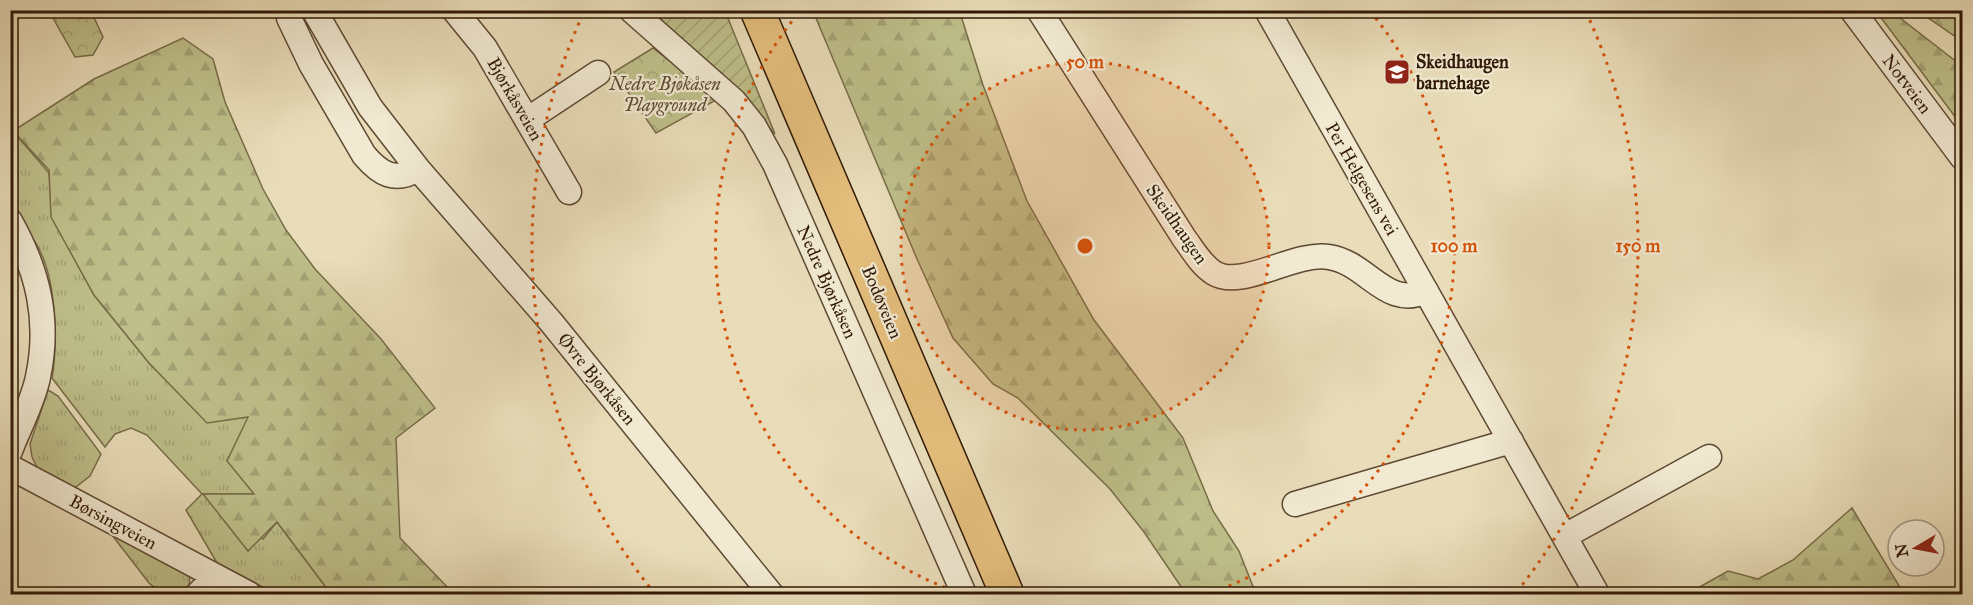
<svg xmlns="http://www.w3.org/2000/svg" width="1973" height="605" viewBox="0 0 1973 605" font-family="'IM FELL Great Primer',serif">
	<style>
		.grass { fill: url(#grass-tufts); stroke: #776c48; stroke-width: 1.5 }
		.forest { fill: url(#forest-firs); stroke: #776c48; stroke-width: 1.5 }
		.park { fill: url(#park-crowns); stroke: #776c48; stroke-width: 1.5 }
		.garden { fill: url(#garden-furrows); stroke: #776c48; stroke-width: 1.5 }
		.lines { fill: none; stroke-linecap: round; stroke-linejoin: round }
		.street-casing { stroke: #5e4933; stroke-width: 27 }
		.primary-casing { stroke: #301806; stroke-width: 36 }
		.street { stroke: #f1e9d2; stroke-width: 24 }
		.primary { stroke: #e4be7c; stroke-width: 33 }
		.ring { fill: none; stroke: #d6520b; stroke-width: 3; stroke-dasharray: 3 6 }
		.labels { text-anchor: middle; dominant-baseline: central; stroke-width: 4.5; stroke-linejoin: round; paint-order: stroke }
		.poi-label { font-size: 18px; font-weight: bold; fill: #301806; stroke: #f1e9d2; text-anchor: start }
		.park-label { font-size: 18px; font-style: italic; fill: #5b4a2e; stroke: #f1e9d2 }
		.street-label { font-size: 18px; fill: #301806; stroke: #f1e9d2 }
		.centre { fill: #d6520b; stroke: #f1e9d2; stroke-width: 3 }
		.ring-label { font-size: 18px; text-anchor: middle; font-weight: bold; fill: #d6520b; stroke: #f1e9d2; stroke-width: 4.5; stroke-linejoin: round; paint-order: stroke }
	</style>
	<defs>
		<pattern id="grass-tufts" width="24" height="20" patternUnits="userSpaceOnUse" patternTransform="scale(1.5)"><rect width="24" height="20" fill="#bebf8a"/><path d="M3 7l-1-3M5 7V3M7 7l1-3M15 17l-1-3M17 17v-4M19 17l1-3" fill="none" stroke="#a4a376"/></pattern>
		<pattern id="forest-firs" width="22" height="20" patternUnits="userSpaceOnUse" patternTransform="scale(1.5)"><rect width="22" height="20" fill="#bebf8a"/><path d="M5 1l3.5 6h-7zM16 11l3.5 6h-7z" fill="#a4a376"/></pattern>
		<pattern id="park-crowns" width="20" height="18" patternUnits="userSpaceOnUse" patternTransform="scale(1.5)"><rect width="20" height="18" fill="#bebf8a"/><path d="M2 6a3 3 0 1 1 6 0M12 15a3 3 0 1 1 6 0" fill="none" stroke="#a4a376"/></pattern>
		<pattern id="garden-furrows" width="10" height="10" patternUnits="userSpaceOnUse" patternTransform="scale(1.5)"><rect width="10" height="10" fill="#bebf8a"/><path d="M-1 1l2-2M0 10L10 0M9 11l2-2" fill="none" stroke="#a4a376"/></pattern>
	</defs>
	<rect width="100%" height="100%" fill="#e9ddb9"/>
	<filter id="stains"><feTurbulence type="fractalNoise" baseFrequency=".00333" numOctaves="4"/><feColorMatrix values="0 0 0 0 .2 0 0 0 0 .09 0 0 0 0 .02 0 0 0 .5 -.17"/></filter>
	<radialGradient id="worn" r=".72"><stop offset=".6" stop-color="#630" stop-opacity="0"/><stop offset="1" stop-color="#630" stop-opacity=".3"/></radialGradient>
	<path class="grass" d="M 13,131 L 49,173 L 52,217 L 94,295 L 149,363 L 207,422 L 248,417 L 254,494 L 204,494 L 263,539 L 277,522 L 331,594 L 276,594 L 217,563 L 186,510 L 202,494 L 147,435 L 131,428 L 115,434 L 105,447 L 52,378 C 58,343 56,283 40,251 C 32,234 16,216 11,198 C 6,183 11,151 10,134 Z
		M 48,390 L 58,396 L 101,454 L 90,476 L 76,487 L 65,487 L 39,471 L 32,457 L 30,444 Z
		M 112,535 L 184,570 L 190,576 L 189,585 L 178,594 L 162,594 L 149,583 Z"/>
	<path class="forest" d="M 953,10 L 961,16 L 983,85 L 1027,201 L 1094,320 L 1183,438 L 1213,511 L 1239,551 L 1256,594 L 1186,594 L 1144,532 L 1110,489 L 1018,398 L 993,384 L 953,338 L 917,259 L 813,11 Z
		M 1876,11 L 1891,11 L 1962,66 L 1962,126 Z
		M 1918,11 L 1962,11 L 1962,41 Z
		M 183,38 L 213,59 L 225,102 L 263,189 L 286,230 L 315,269 L 381,339 L 435,408 L 396,438 L 400,538 L 454,594 L 331,594 L 277,522 L 248,551 L 203,494 L 254,494 L 227,461 L 248,417 L 207,423 L 149,363 L 94,295 L 51,217 L 49,170 L 13,131 L 94,79 Z
		M 1852,508 L 1904,594 L 1687,594 L 1728,571 L 1758,579 L 1793,560 Z"/>
	<path class="park" d="M 49,11 L 91,11 L 103,37 L 93,55 L 75,57 Z
		M 653,48 L 718,99 L 656,133 L 614,72 Z"/>
	<path class="garden" d="M 653,10 L 725,11 L 775,134 L 653,12 Z"/>
	<g class="lines">
		<g class="street-casing">
			<path id="street" d="M 314,10 L 370,107 L 418,169 L 551,322 L 771,594
				M 454,10 L 485,48 L 569,192
				M 631,10 L 734,101 L 754,126 L 775,164 L 964,594
				M 1039,10 L 1184,238 C 1193,250 1201,265 1214,273 C 1242,290 1295,251 1329,257 C 1368,263 1386,310 1426,291
				M 1267,10 L 1597,594
				M 1852,10 L 1962,157
				M 289,18 L 311,64 L 364,155 C 380,174 395,183 418,169
				M 527,120 L 598,73
				M 10,221 C 38,271 50,320 38,377 C 33,402 19,427 10,451
				M 10,467 L 249,594
				M 1295,504 L 1511,441
				M 1565,536 L 1709,457
				M 198,594 L 215,577"/>
		</g>
		<g class="primary-casing">
			<path id="primary" d="M 757,10 L 1007,594"/>
		</g>
		<use href="#street" class="street"/>
		<use href="#primary" class="primary"/>
	</g>
	<circle cx="1085" cy="246" r="184" fill="#d6520b" fill-opacity=".12"/>
	<g class="ring">
		<circle cx="1085" cy="246" r="184"/>
		<path d="M962 594A369 369 0 0 1 800 11M1370 11A369 369 0 0 1 1208 594"/>
		<path d="M655 594A553 553 0 0 1 584 12M1586 12A553 553 0 0 1 1515 594"/>
	</g>
	<defs>
		<g id="school-square" transform="scale(1.35)"><rect x="-9" y="-9" width="18" height="18" rx="4" fill="#8f2418" stroke="#f1e9d2"/><path d="M0-5L7-2L0 1L-7-2ZM-4 1L0 2.5L4 1V4Q0 6-4 4Z" fill="#fff"/></g>
	</defs>
	<g fill-rule="evenodd">
		<use href="#school-square" x="1397" y="72"/>
	</g>
	<g class="labels">
		<g class="poi-label">
			<text x="1416" y="62">Skeidhaugen<tspan x="1416" dy="21">barnehage</tspan></text>
		</g>
		<g class="park-label">
			<text x="665" y="84">Nedre Bjøkåsen<tspan x="665" dy="21">Playground</tspan></text>
		</g>
		<g class="street-label">
			<text transform="translate(1907 84) rotate(53)">Notveien</text>
			<text transform="translate(515 99) rotate(60)">Bjørkåsveien</text>
			<text transform="translate(1362 179) rotate(60)">Per Helgesens vei</text>
			<text transform="translate(1177 224) rotate(55)">Skeidhaugen</text>
			<text transform="translate(827 282) rotate(66)">Nedre Bjørkåsen</text>
			<text transform="translate(882 302) rotate(67)">Bodøveien</text>
			<text transform="translate(597 379) rotate(51)">Øvre Bjørkåsen</text>
			<text transform="translate(113 522) rotate(28)">Børsingveien</text>
		</g>
	</g>
	<circle cx="1085" cy="246" r="9" class="centre"/>
	<g class="ring-label">
		<text x="1085" y="68">50 m</text>
		<text x="1454" y="252">100 m</text>
		<text x="1638" y="252">150 m</text>
	</g>
	<rect width="1973" height="605" fill="none" stroke="#e9ddb9" stroke-width="36"/>
	<rect x="12" y="12" width="1949" height="581" fill="none" stroke="#301806" stroke-width="3"/>
	<rect x="18" y="18" width="1937" height="569" fill="none" stroke="#301806" stroke-width="1.5"/>
	<g transform="translate(1916 548) rotate(260)"><circle r="28" fill="#f1e9d2" stroke="#a49580" stroke-width="1.5"/>
	<path d="M0-4.5L10 22L0 15L-10 22Z" fill="#8f2418"/>
	<text y="-9" font-size="16" font-weight="bold" text-anchor="middle" fill="#301806">N</text>
	</g>
	<rect width="100%" height="100%" filter="url(#stains)"/>
	<rect width="100%" height="100%" fill="url(#worn)"/>
</svg>
